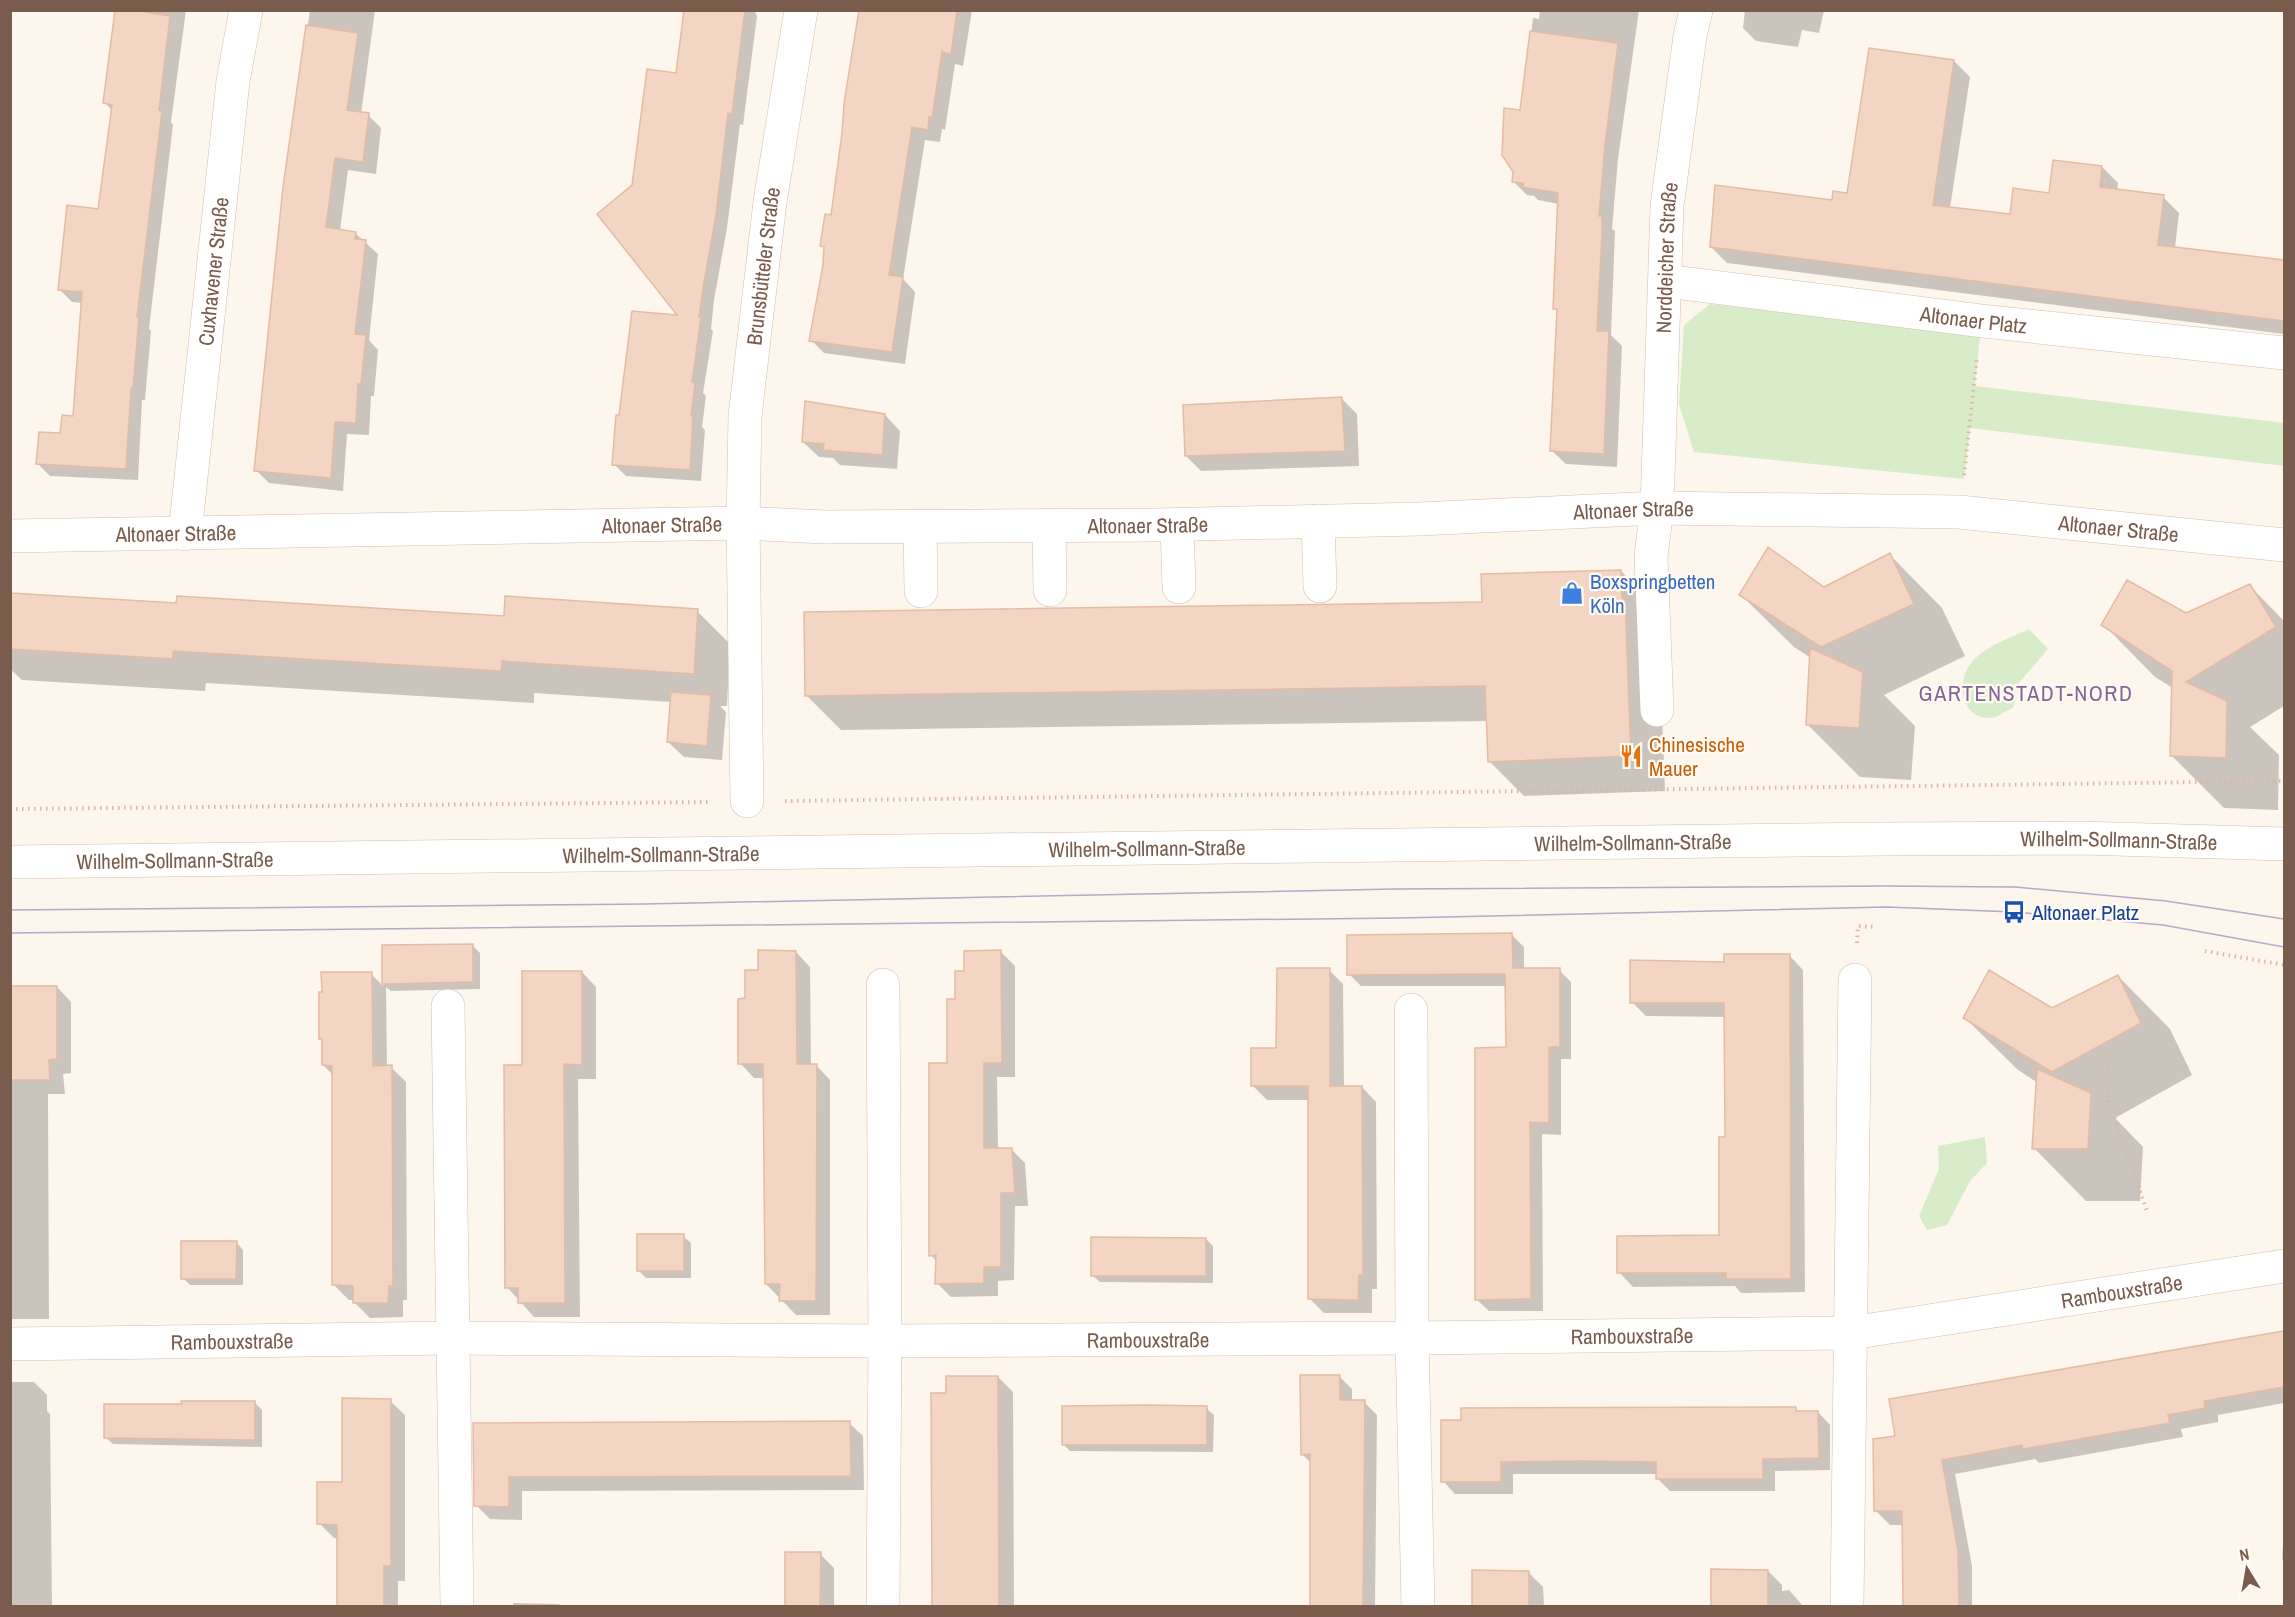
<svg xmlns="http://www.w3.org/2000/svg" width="2295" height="1617" viewBox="0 0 2295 1617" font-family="'Archivo Narrow',sans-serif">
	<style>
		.green { fill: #d8ecc9 }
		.shadow { fill: #0003 }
		.building { fill: #f3d5c3; stroke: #e6bba3; stroke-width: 1.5 }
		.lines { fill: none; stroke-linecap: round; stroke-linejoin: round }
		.minor-casing { stroke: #d1beb0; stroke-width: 34 }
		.path { stroke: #d9b8a5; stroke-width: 4; stroke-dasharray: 1.5 4.5; stroke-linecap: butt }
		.minor { stroke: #fff; stroke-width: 33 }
		.tram { stroke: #b9a8c9; stroke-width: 1.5 }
		.labels { text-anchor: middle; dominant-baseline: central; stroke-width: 4.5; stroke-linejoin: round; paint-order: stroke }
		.street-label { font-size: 21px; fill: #7a5c4d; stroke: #fffaf3 }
		.shop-label { font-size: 21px; fill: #366cbe; stroke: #fffaf3; text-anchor: start }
		.food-label { font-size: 21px; fill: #c56008; stroke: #fffaf3; text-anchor: start }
		.transit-label { font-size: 21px; fill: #164399; stroke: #fffaf3; text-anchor: start }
		.neighbourhood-label { font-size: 22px; letter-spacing: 1.5px; fill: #846695; stroke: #fffaf3 }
	</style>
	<rect width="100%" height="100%" fill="#fdf6ec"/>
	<path class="green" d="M 1710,304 L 1980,336 L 1975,386 L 2284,423 L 2284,466 L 1970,428 L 1964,479 L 1694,452 L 1679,404 L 1684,325 Z
		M 2029,629 L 2048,649 L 2018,684 L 2013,708 C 2007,710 2001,715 1996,717 C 1964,725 1953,684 1972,662 C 1986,646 2010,638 2029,629 Z
		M 1985,1137 L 1987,1163 L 1970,1181 L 1947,1225 L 1927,1230 L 1919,1216 L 1939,1169 L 1938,1146 Z"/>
	<path class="shadow" d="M 116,10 L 186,10 L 171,122 L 173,125 L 149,329 L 151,331 L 145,400 L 142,400 L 138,480 L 50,476 L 37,463 L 74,417 L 83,303 L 72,302 L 60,290 L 100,211 L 112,110 L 105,103 Z
		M 310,10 L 375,10 L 361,114 L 368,115 L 381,128 L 376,174 L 348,170 L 340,230 L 355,233 L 378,254 L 369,340 L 378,350 L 374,396 L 371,396 L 369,435 L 347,434 L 343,491 L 269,483 L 256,470 L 285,187 Z
		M 686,10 L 754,10 L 757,16 L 743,125 L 740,124 L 727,228 L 714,300 L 711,329 L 713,331 L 703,393 L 706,396 L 702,427 L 705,430 L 701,481 L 626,476 L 614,464 L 621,417 L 680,317 L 634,186 L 677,75 Z
		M 865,10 L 972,10 L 963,66 L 955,64 L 945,130 L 942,129 L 940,142 L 925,140 L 903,279 L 915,292 L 905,364 L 824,353 L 811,340 L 826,249 L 822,245 L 832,216 Z
		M 1540,10 L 1639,10 L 1618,159 L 1612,229 L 1615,231 L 1611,335 L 1622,346 L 1617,467 L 1566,464 L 1552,451 L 1559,312 L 1555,308 L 1559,204 L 1538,200 L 1534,196 L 1527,195 L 1514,182 L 1533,18 L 1539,19 Z
		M 1745,10 L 1824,10 L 1819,33 L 1802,30 L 1798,47 L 1756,41 L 1743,28 Z
		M 1954,61 L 1970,77 L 1950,208 L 2012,215 L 2102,167 L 2118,183 L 2117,191 L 2163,197 L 2179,213 L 2175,248 L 2284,261 L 2284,334 L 1727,263 L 1711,247 L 1848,195 Z
		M 1342,399 L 1357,414 L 1359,466 L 1201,471 L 1186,456 Z
		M 885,415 L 900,431 L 897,469 L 840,465 L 833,458 L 819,457 L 803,442 Z
		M 1890,555 L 1942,608 L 1965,656 L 1884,695 L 1915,726 L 1911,780 L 1860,777 L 1808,725 L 1811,658 L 1794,647 L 1741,595 L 1824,588 Z
		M 1621,571 L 1655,606 L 1659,635 L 1665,791 L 1524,796 L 1489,761 L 1488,721 L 841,730 L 806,695 L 1483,604 Z
		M 2250,586 L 2284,621 L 2284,706 L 2250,727 L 2279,755 L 2278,810 L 2224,808 L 2171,755 L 2173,688 L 2155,677 L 2103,624 L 2186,615 Z
		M 10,595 L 178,605 L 506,618 L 697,611 L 730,644 L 727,706 L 720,706 L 726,712 L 722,760 L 684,757 L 668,742 L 671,702 L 534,693 L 534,703 L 206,683 L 205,691 L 22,680 L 10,669 Z
		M 1512,935 L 1524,947 L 1524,970 L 1559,970 L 1571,982 L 1571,1059 L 1561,1059 L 1561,1135 L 1542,1134 L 1543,1311 L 1489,1311 L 1476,1299 L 1508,1049 L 1507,986 L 1361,986 L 1349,974 Z
		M 473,946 L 480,953 L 480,989 L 391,991 L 386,987 L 387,1067 L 391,1067 L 406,1082 L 407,1300 L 403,1300 L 403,1317 L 370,1318 L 355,1303 L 355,1300 L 349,1300 L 334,1285 L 333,1075 L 323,1065 L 323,1042 L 320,1038 L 371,974 L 383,986 L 383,947 Z
		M 796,952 L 810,967 L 811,1065 L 816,1065 L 830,1080 L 830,1315 L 796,1315 L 766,1284 L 765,1078 L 754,1078 L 740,1063 L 746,1000 L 759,972 Z
		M 1001,952 L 1015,966 L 1015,1077 L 997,1077 L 998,1149 L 1011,1149 L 1025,1163 L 1028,1206 L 1015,1206 L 1014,1280 L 998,1281 L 998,1296 L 951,1297 L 937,1283 L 937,1262 L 931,1255 L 948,1065 L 957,1001 L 966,973 Z
		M 1789,955 L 1803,970 L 1805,1292 L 1741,1293 L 1735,1286 L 1633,1287 L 1619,1272 L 1721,1237 L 1727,1139 L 1726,1017 L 1646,1016 L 1632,1002 L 1725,963 Z
		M 1329,970 L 1343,984 L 1344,1087 L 1362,1087 L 1376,1102 L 1377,1289 L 1372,1289 L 1372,1313 L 1324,1313 L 1310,1299 L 1309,1100 L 1267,1100 L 1253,1086 Z
		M 582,972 L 596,987 L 596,1079 L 578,1079 L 580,1317 L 534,1317 L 507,1287 L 524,1066 Z
		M 2118,976 L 2170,1029 L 2192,1075 L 2115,1118 L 2143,1147 L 2140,1201 L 2086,1201 L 2034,1148 L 2038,1083 L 2018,1070 L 1965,1018 L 2052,1010 Z
		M 10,987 L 57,987 L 71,1002 L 71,1073 L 63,1074 L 65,1094 L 48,1094 L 49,1319 L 10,1319 Z
		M 683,1236 L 691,1243 L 691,1278 L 646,1278 L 638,1270 Z
		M 1206,1239 L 1213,1246 L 1213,1283 L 1100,1282 L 1092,1275 Z
		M 236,1242 L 243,1250 L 243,1285 L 190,1285 L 183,1278 Z
		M 2284,1333 L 2284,1403 L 2218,1415 L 2218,1422 L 2181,1429 L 2183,1437 L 2039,1463 L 2035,1459 L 1955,1474 L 1972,1566 L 1972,1606 L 1904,1606 L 1904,1525 L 1890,1525 L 1876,1511 L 1897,1437 L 1891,1400 Z
		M 1339,1376 L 1352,1389 L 1352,1402 L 1364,1402 L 1377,1415 L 1375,1606 L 1311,1606 L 1311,1463 L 1302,1454 Z
		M 998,1377 L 1013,1392 L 1014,1606 L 933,1606 L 932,1395 L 947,1395 Z
		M 10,1382 L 34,1382 L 47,1395 L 47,1411 L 50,1414 L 52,1606 L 10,1606 Z
		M 390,1401 L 405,1415 L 405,1581 L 398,1581 L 398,1606 L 339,1606 L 339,1538 L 334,1538 L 319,1523 Z
		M 255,1403 L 262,1410 L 262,1447 L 113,1444 L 105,1437 L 105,1405 Z
		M 1206,1408 L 1214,1415 L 1213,1452 L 1070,1451 L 1063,1444 Z
		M 1796,1409 L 1799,1412 L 1818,1412 L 1830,1425 L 1830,1470 L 1775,1471 L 1775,1491 L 1670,1491 L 1658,1479 L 1658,1474 L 1513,1474 L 1513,1494 L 1455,1494 L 1443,1481 L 1443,1422 Z
		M 849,1423 L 863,1436 L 864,1490 L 522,1491 L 522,1520 L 490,1519 L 476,1505 L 475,1425 Z
		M 2284,1528 L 2284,1561 L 2282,1559 Z
		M 787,1553 L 820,1554 L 834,1568 L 834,1606 L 786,1606 Z
		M 1712,1571 L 1768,1571 L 1782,1585 L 1782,1591 L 1789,1590 L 1803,1606 L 1713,1606 Z
		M 1474,1572 L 1528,1572 L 1543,1587 L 1544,1606 L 1474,1606 Z
		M 513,1603 L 559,1604 L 562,1606 L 513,1606 Z"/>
	<path class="building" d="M 115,10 L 133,10 L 170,16 L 159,110 L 162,111 L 137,317 L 139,317 L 133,388 L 131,388 L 126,469 L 36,464 L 39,432 L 60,433 L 62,415 L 73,416 L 82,292 L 58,290 L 60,271 L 67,205 L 98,209 L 112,105 L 103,103 Z
		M 684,10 L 745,10 L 732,114 L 728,113 L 716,215 L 703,288 L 699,317 L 701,317 L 692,382 L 695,383 L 691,416 L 693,416 L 690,470 L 612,465 L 616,415 L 619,415 L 632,311 L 677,315 L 597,214 L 632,185 L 647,69 L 676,73 Z
		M 859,10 L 957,10 L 951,54 L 942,52 L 932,118 L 929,117 L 928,130 L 912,127 L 889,275 L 903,277 L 892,352 L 809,341 L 823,265 L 824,247 L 820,246 L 825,214 L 831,215 L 842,133 L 844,103 Z
		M 306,25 L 358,33 L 347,110 L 369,113 L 363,162 L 335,158 L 326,227 L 356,232 L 355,239 L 366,240 L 355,334 L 366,335 L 361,384 L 358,384 L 356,423 L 335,422 L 331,478 L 254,471 L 283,187 Z
		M 1530,31 L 1618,43 L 1605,145 L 1599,216 L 1602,216 L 1602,233 L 1597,331 L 1609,331 L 1604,454 L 1550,451 L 1557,309 L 1553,309 L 1558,193 L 1523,187 L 1523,183 L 1512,182 L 1513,172 L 1502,155 L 1504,108 L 1520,110 Z
		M 1869,48 L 1954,60 L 1933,205 L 2010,214 L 2013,188 L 2049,193 L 2053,160 L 2102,166 L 2100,187 L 2164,195 L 2158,245 L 2284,260 L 2284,321 L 1710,247 L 1715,185 L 1832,200 L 1833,191 L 1847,193 Z
		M 1342,397 L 1345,451 L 1185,456 L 1183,405 Z
		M 805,401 L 885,414 L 882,455 L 823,450 L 824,444 L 802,442 Z
		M 1768,547 L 1824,587 L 1890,553 L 1914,604 L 1821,647 L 1739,595 Z
		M 1621,570 L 1622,598 L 1625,599 L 1631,756 L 1488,762 L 1485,686 L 805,696 L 804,612 L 1482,602 L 1481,574 Z
		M 2127,580 L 2186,613 L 2250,584 L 2276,627 L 2186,682 L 2227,701 L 2226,758 L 2170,756 L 2172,671 L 2101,625 Z
		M 10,593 L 176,603 L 177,596 L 504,616 L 505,596 L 698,609 L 694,674 L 502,661 L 501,671 L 173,651 L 173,659 L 10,649 Z
		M 1810,648 L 1863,672 L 1859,728 L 1806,725 Z
		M 671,692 L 711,695 L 707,746 L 667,742 Z
		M 1512,933 L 1513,968 L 1560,968 L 1560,1047 L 1549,1047 L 1549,1123 L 1530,1122 L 1531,1299 L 1475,1300 L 1475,1048 L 1506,1047 L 1505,974 L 1347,975 L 1347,935 Z
		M 473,944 L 473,982 L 382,984 L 382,945 Z
		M 758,950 L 796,951 L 797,1064 L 817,1064 L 816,1301 L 779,1301 L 780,1284 L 765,1284 L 763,1064 L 738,1064 L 738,999 L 745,998 L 745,970 L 758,970 Z
		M 1001,950 L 1002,1063 L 984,1063 L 984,1148 L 1012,1148 L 1015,1193 L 1001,1193 L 1001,1267 L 984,1267 L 984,1283 L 935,1284 L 936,1255 L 929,1256 L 929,1063 L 947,1063 L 947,999 L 955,999 L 955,971 L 964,971 L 964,951 Z
		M 1724,954 L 1790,954 L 1791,1279 L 1726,1279 L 1726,1273 L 1617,1273 L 1617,1236 L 1719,1235 L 1719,1137 L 1725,1137 L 1724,1003 L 1630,1003 L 1630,960 L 1724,962 Z
		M 1277,968 L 1330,968 L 1330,1086 L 1362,1086 L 1363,1275 L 1359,1275 L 1358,1300 L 1308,1299 L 1308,1086 L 1251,1086 L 1251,1048 L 1276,1048 Z
		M 1989,970 L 2052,1008 L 2118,975 L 2141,1023 L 2052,1072 L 1963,1018 Z
		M 522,971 L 582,971 L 582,1065 L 564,1064 L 565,1303 L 518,1303 L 518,1288 L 505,1288 L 504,1065 L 522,1065 Z
		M 321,972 L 372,972 L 373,1066 L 392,1065 L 393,1286 L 389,1286 L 388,1303 L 353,1303 L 353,1286 L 332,1285 L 332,1066 L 322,1065 L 322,1039 L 319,1039 L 319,992 L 322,992 Z
		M 10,986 L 57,986 L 57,1059 L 49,1060 L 50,1080 L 10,1080 Z
		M 2037,1069 L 2091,1093 L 2088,1149 L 2032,1149 Z
		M 637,1234 L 684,1234 L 684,1271 L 637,1271 Z
		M 1091,1237 L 1206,1238 L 1206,1276 L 1091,1276 Z
		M 181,1241 L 237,1241 L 236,1279 L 181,1279 Z
		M 2284,1331 L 2284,1387 L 2204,1401 L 2205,1408 L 2168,1415 L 2170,1423 L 2023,1449 L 2022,1445 L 1942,1460 L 1958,1551 L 1959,1606 L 1903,1606 L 1902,1511 L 1874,1511 L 1873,1439 L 1895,1436 L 1889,1399 Z
		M 1300,1375 L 1340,1375 L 1340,1400 L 1365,1400 L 1363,1606 L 1310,1606 L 1310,1454 L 1301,1455 Z
		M 946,1376 L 998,1376 L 999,1606 L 932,1606 L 931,1393 L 946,1393 Z
		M 342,1398 L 391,1399 L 391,1566 L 384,1566 L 384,1606 L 337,1606 L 337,1525 L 317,1524 L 317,1482 L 342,1482 Z
		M 181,1401 L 255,1401 L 255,1440 L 104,1438 L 104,1404 L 182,1404 Z
		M 1147,1405 L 1207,1406 L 1207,1445 L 1062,1445 L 1062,1406 Z
		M 1796,1407 L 1796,1411 L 1818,1411 L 1819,1458 L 1763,1459 L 1763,1479 L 1656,1479 L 1656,1462 L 1581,1461 L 1501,1462 L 1501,1482 L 1441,1482 L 1441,1420 L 1461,1420 L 1461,1408 Z
		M 850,1421 L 851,1476 L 509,1477 L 509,1507 L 474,1506 L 473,1423 Z
		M 785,1552 L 821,1552 L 820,1606 L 785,1606 Z
		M 1711,1569 L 1768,1570 L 1768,1606 L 1711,1606 Z
		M 1472,1570 L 1529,1571 L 1529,1606 L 1472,1606 Z"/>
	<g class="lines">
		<g class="minor-casing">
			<g id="minor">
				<path id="s1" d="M 1666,281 L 1982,321 L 2284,353"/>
				<path d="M 1318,521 L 1320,586"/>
				<path d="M 1049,525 L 1050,590"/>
				<path d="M 1177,525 L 1179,587"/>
				<path d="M 920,526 L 921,591"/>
				<path id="s2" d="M 185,534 L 233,81 L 246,10"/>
				<path id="s3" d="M 10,536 L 743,523 L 825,527 L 1157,525 L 1419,519 L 1657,508 L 1959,512 L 2284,545"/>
				<path id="s4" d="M 1657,710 L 1651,556 L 1657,508 L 1667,206 L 1690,36 L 1696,10"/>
				<path id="s5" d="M 747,801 L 743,523 L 745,416 L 770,202 L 801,10"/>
				<path id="s6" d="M 10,862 L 1883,839 L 2081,838 L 2284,844"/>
				<path d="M 448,1006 L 457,1606"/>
				<path d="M 1411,1010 L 1412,1338 L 1418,1606"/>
				<path id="s7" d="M 10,1344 L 452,1338 L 885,1341 L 1412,1338 L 1851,1333 L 2284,1266"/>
				<path d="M 883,1606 L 885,1341 L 883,985"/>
				<path d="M 1847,1606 L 1855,980"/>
			</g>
		</g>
		<path class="path" d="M 1964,475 L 1977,357
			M 785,801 L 2284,781
			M 10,809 L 709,802
			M 1857,943 L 1858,926 L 1875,927
			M 2205,951 L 2284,965
			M 2107,1053 L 2107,1097 L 2148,1214"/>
		<use href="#minor" class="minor"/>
		<path class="tram" d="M 10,910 L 645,904 L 1396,889 L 1885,886 L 2015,887 L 2166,901 L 2284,919
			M 10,933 L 1399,918 L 1887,907 L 2014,912 L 2163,925 L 2284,947"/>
	</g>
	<defs>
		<g id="shop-bare" transform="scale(1.8)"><path d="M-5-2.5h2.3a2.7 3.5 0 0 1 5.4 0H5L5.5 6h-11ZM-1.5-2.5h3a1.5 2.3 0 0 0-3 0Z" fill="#3f7fe0" stroke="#fffaf3" stroke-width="2.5" paint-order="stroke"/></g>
		<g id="restaurant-bare" transform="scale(1.8)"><path d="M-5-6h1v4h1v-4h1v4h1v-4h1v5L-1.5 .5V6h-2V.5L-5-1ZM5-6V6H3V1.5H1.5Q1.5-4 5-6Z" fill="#e8710a" stroke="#fffaf3" stroke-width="2.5" paint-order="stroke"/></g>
		<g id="bus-bare" transform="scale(1.8)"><path d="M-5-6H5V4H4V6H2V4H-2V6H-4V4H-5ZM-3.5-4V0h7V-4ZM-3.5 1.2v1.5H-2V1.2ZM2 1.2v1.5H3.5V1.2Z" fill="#1a4fb4" stroke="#fffaf3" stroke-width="2.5" paint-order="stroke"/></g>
	</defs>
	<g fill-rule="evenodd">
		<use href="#shop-bare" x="1572" y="593"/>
		<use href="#restaurant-bare" x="1631" y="756"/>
		<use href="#bus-bare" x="2014" y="912"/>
	</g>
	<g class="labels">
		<g class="street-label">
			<text stroke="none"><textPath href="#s4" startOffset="453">Norddeicher Straße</textPath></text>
			<text stroke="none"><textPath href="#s5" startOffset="536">Brunsbütteler Straße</textPath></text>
			<text stroke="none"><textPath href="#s2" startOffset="264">Cuxhavener Straße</textPath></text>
			<text stroke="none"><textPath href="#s1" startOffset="310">Altonaer Platz</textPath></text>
			<text stroke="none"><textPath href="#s3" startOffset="1624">Altonaer Straße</textPath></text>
			<text stroke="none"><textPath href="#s3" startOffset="1138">Altonaer Straße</textPath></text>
			<text stroke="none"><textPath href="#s3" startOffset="652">Altonaer Straße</textPath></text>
			<text stroke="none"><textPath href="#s3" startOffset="2110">Altonaer Straße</textPath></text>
			<text stroke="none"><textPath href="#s3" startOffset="166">Altonaer Straße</textPath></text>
			<text stroke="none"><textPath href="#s6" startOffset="2109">Wilhelm-Sollmann-Straße</textPath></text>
			<text stroke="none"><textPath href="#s6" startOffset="1623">Wilhelm-Sollmann-Straße</textPath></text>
			<text stroke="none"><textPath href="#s6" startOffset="1137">Wilhelm-Sollmann-Straße</textPath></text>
			<text stroke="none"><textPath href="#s6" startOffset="651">Wilhelm-Sollmann-Straße</textPath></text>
			<text stroke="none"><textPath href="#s6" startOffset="165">Wilhelm-Sollmann-Straße</textPath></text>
			<text stroke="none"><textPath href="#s7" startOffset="2115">Rambouxstraße</textPath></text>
			<text stroke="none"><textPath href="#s7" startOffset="1622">Rambouxstraße</textPath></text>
			<text stroke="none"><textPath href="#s7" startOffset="1138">Rambouxstraße</textPath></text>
			<text stroke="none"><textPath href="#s7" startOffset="222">Rambouxstraße</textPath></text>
		</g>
		<g class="shop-label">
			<text x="1590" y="581">Boxspringbetten<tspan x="1590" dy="24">Köln</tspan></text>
		</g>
		<g class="food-label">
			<text x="1649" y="744">Chinesische<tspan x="1649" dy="24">Mauer</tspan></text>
		</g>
		<g class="transit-label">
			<text x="2032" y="912">Altonaer Platz</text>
		</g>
		<g class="neighbourhood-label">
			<text x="2026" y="693">GARTENSTADT-NORD</text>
		</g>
	</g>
	<rect width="2295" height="1617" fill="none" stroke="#7a5c4d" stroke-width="24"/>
	<g transform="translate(2247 1569) rotate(349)" stroke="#fffaf3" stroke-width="4.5" paint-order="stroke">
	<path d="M0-4.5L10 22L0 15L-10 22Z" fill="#7a5c4d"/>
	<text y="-9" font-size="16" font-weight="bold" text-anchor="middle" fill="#7a5c4d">N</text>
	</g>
</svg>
